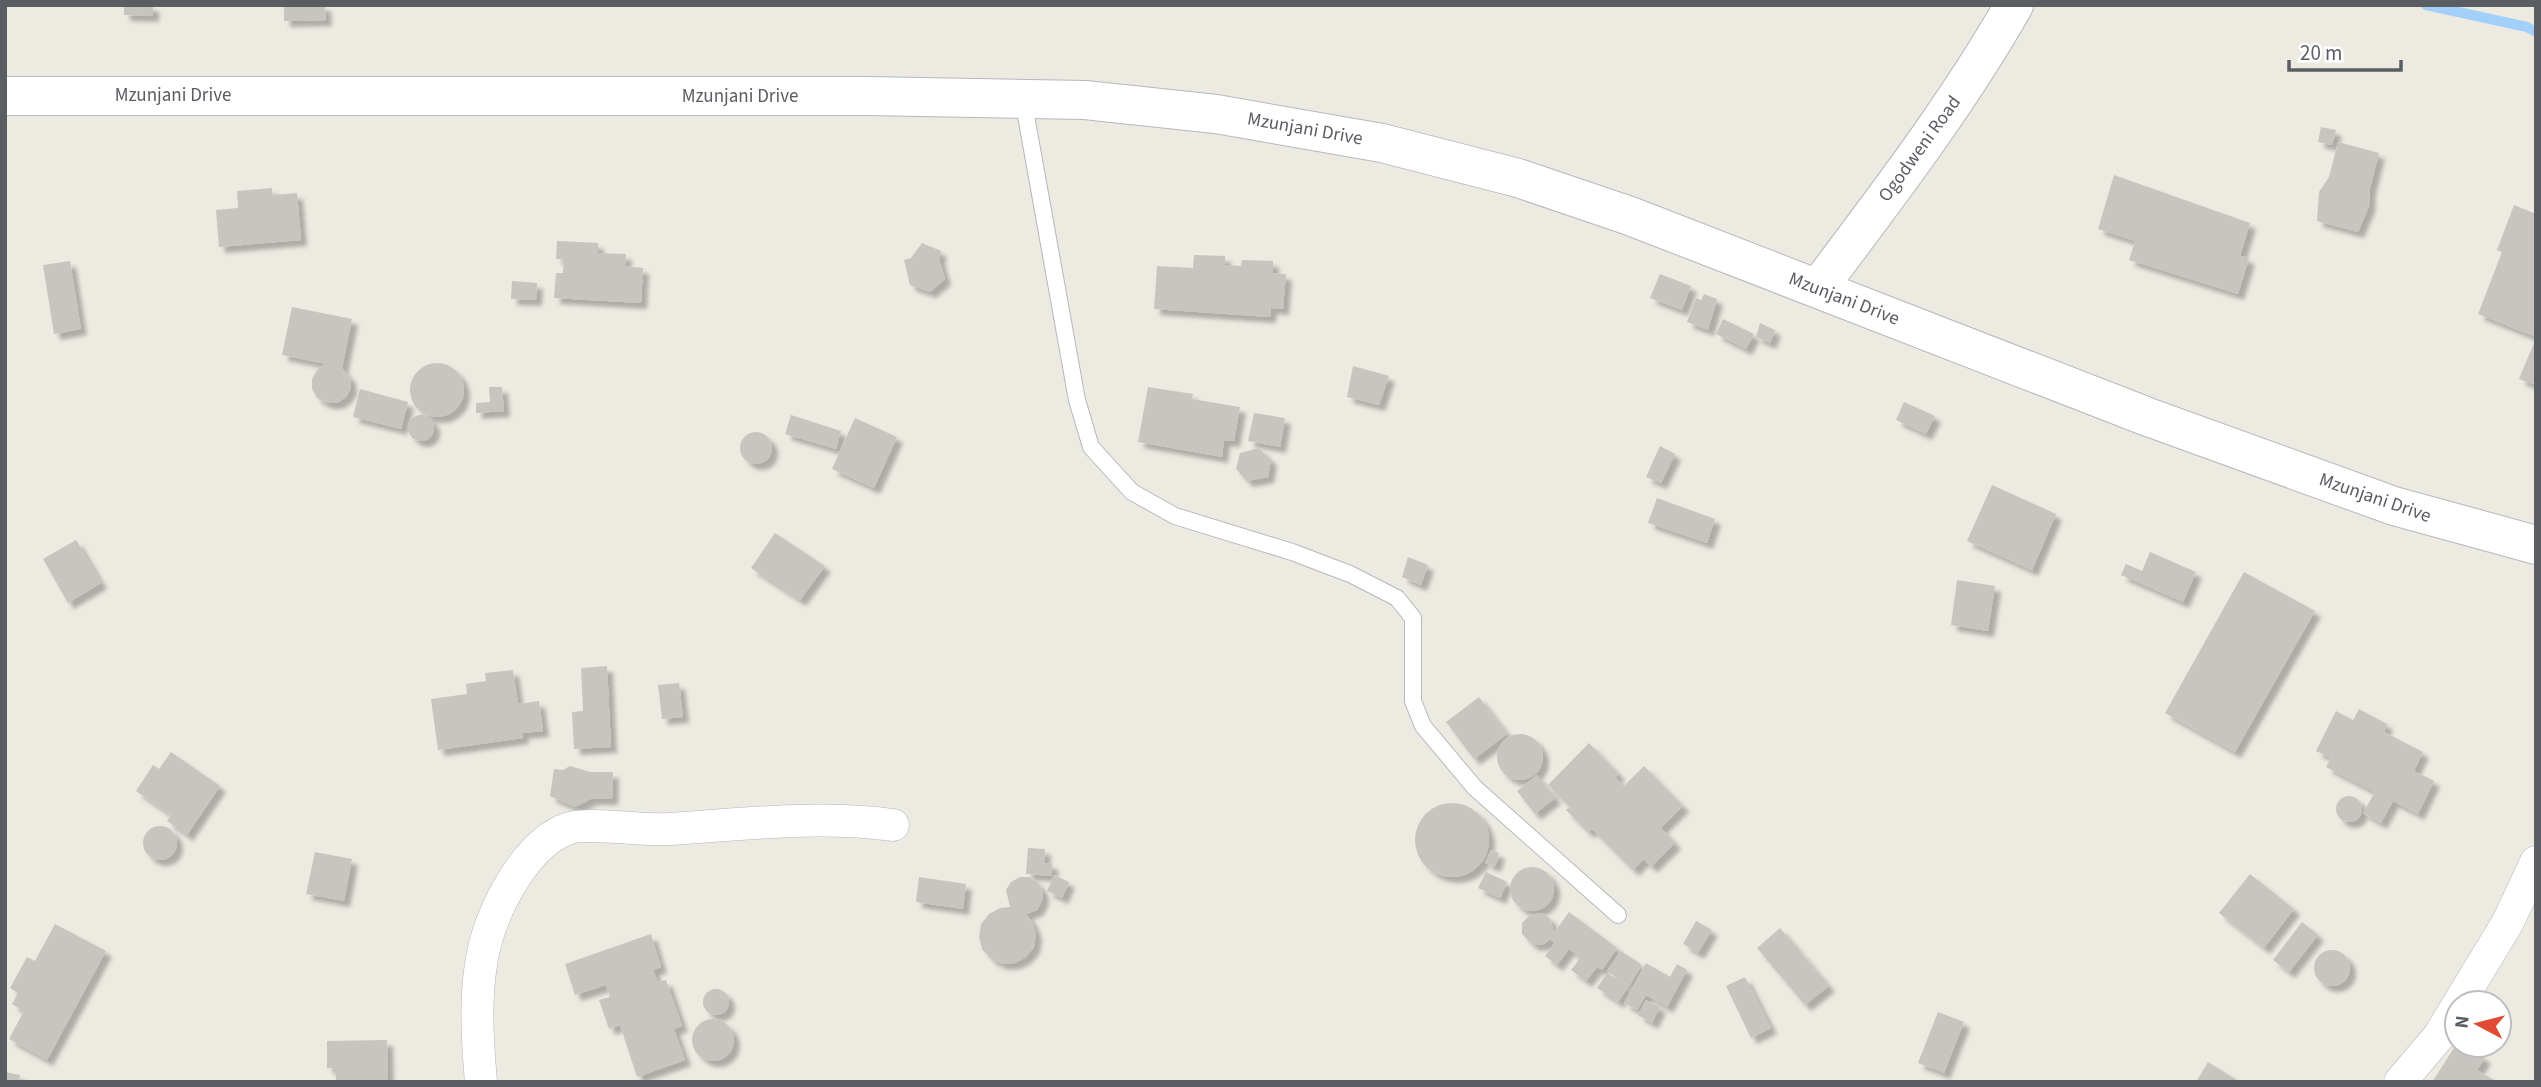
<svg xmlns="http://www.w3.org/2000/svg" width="2541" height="1087" viewBox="0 0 2541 1087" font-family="'Source Sans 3',sans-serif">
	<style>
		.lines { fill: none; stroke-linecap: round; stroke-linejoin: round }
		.stream { stroke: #a3d0fb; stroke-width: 10 }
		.building { fill: #c8c4bf; filter: url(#shadow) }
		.service-casing { stroke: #b4b7bc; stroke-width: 18 }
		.minor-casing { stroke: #b4b7bc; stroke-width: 33 }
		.tertiary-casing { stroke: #b4b7bc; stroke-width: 40 }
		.secondary-casing { stroke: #b5b8bd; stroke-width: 40 }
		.service { stroke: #fff; stroke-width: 16 }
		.minor { stroke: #fff; stroke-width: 32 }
		.tertiary { stroke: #fff; stroke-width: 38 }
		.secondary { stroke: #fff; stroke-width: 38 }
		.labels { text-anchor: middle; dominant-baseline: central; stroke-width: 5; stroke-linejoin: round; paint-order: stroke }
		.street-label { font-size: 19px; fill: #5a5d62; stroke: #fff }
	</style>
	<defs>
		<filter id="shadow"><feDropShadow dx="6" dy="6" stdDeviation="2" flood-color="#0004"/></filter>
	</defs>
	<rect width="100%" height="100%" fill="#eceae1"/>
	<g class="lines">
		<path class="stream" d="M 2426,5 L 2527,27 L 2536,32"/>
	</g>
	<path class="building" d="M 124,5 L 153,5 L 153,16 L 124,15 Z
		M 284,5 L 325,5 L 326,20 L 284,21 Z
		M 2321,127 L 2336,130 L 2332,145 L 2318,142 Z
		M 2338,142 L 2379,153 L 2370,188 L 2369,206 L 2358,232 L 2317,221 L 2319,192 L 2329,177 Z
		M 2114,175 L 2250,223 L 2240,256 L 2249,258 L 2238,294 L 2129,260 L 2135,241 L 2098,229 Z
		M 272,188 L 272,195 L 297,193 L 301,240 L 219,247 L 216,210 L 238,208 L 237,191 Z
		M 2514,205 L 2536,214 L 2536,337 L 2478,314 L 2502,252 L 2497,250 Z
		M 557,241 L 598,243 L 598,253 L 626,254 L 625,266 L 643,268 L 641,303 L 554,298 L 556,273 L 563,273 L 564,259 L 556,259 Z
		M 922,243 L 941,251 L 939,259 L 945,279 L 930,292 L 910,285 L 904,260 L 911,258 Z
		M 1194,255 L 1225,256 L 1225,265 L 1241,266 L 1242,260 L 1273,261 L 1273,273 L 1286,274 L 1283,309 L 1271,308 L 1270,317 L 1154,309 L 1157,266 L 1193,268 Z
		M 70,261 L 81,329 L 54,334 L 43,265 Z
		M 1660,274 L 1691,286 L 1682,310 L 1650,298 Z
		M 512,281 L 537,283 L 536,300 L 511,299 Z
		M 1704,294 L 1717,299 L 1708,330 L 1687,322 L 1696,298 L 1701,300 Z
		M 292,307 L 352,319 L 342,368 L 350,378 L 351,388 L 346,397 L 337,403 L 327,403 L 317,398 L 312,389 L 312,379 L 317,370 L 326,364 L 282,355 Z
		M 1723,319 L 1754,334 L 1746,349 L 1716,334 Z
		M 1760,323 L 1775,330 L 1770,343 L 1756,337 Z
		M 2536,338 L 2536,385 L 2519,379 Z
		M410 390a27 27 0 1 1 54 0a27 27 0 1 1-54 0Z
		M 1353,366 L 1389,376 L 1379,405 L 1347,397 Z
		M 489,387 L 502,387 L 504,411 L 476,413 L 476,403 L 490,402 Z
		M 1148,387 L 1193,394 L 1192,399 L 1240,407 L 1234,441 L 1224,440 L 1222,457 L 1138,442 Z
		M 360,389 L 408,402 L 401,429 L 353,417 Z
		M 1904,402 L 1935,416 L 1926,434 L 1896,420 Z
		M 1254,413 L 1285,418 L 1280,447 L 1248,441 Z
		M 791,415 L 841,431 L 836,449 L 785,434 Z
		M408 428a13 13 0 1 1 26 0a13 13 0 1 1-26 0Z
		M 855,418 L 897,437 L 874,488 L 832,469 Z
		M740 448a16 16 0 1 1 32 0a16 16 0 1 1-32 0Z
		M 1660,446 L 1675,454 L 1661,483 L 1646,477 Z
		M 1259,448 L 1271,460 L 1268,477 L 1247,481 L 1236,469 L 1240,453 Z
		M 1992,485 L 2056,514 L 2032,570 L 1967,541 Z
		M 1657,498 L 1715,519 L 1707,543 L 1648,523 Z
		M 775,533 L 825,566 L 800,600 L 751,568 Z
		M 76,540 L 101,583 L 68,603 L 43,559 Z
		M 2150,552 L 2196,572 L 2183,602 L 2121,575 L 2126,564 L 2142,571 Z
		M 1408,557 L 1428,565 L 1421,585 L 1402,577 Z
		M 2244,572 L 2315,611 L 2235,752 L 2165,713 Z
		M 1957,580 L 1995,586 L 1988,631 L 1951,625 Z
		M 607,666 L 611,747 L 574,749 L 572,712 L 583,711 L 581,668 Z
		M 513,670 L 518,704 L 539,701 L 543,731 L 522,733 L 523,738 L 438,750 L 431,699 L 467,694 L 466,684 L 486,681 L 485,673 Z
		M 679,683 L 683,717 L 662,719 L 658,685 Z
		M 1479,697 L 1507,734 L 1474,759 L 1446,722 Z
		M 2359,709 L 2387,724 L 2384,732 L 2423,752 L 2414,771 L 2434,781 L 2418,814 L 2393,801 L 2381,823 L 2363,813 L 2375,792 L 2326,767 L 2331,758 L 2316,751 L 2336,711 L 2353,720 Z
		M1497 757a23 23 0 1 1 46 0a23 23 0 1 1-46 0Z
		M 1589,743 L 1619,774 L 1615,777 L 1624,786 L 1644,766 L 1683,806 L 1661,828 L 1675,843 L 1651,867 L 1644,859 L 1633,870 L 1592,829 L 1588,832 L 1566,810 L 1570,807 L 1548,785 Z
		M 171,752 L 220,786 L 187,835 L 167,821 L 171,815 L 136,791 L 153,765 L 159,769 Z
		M 570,766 L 590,772 L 613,772 L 612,799 L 591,799 L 575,807 L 550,796 L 554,769 L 563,770 Z
		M 1537,775 L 1555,798 L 1535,814 L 1517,791 Z
		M2336 809a13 13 0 1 1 26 0a13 13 0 1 1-26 0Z
		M1415 840a37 37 0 1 1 74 0a37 37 0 1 1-74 0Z
		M143 843a17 17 0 1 1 34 0a17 17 0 1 1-34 0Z
		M 1028,848 L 1045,849 L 1044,863 L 1052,863 L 1052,876 L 1026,874 Z
		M 1491,850 L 1499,853 L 1495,866 L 1485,863 Z
		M 315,852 L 352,859 L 344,901 L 306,894 Z
		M1510 889a22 22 0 1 1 44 0a22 22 0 1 1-44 0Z
		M 1486,872 L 1507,882 L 1500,898 L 1478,888 Z
		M 2250,874 L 2294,909 L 2264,948 L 2219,913 Z
		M 1054,875 L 1069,882 L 1062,898 L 1047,891 Z
		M 919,877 L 966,884 L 963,909 L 916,902 Z
		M 1020,877 L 1030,877 L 1038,883 L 1043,892 L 1042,901 L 1037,910 L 1026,914 L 1032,922 L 1036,934 L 1034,947 L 1026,957 L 1015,963 L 1003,964 L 991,959 L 982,949 L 979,937 L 981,924 L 989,914 L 1000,908 L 1010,907 L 1006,890 L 1011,882 Z
		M 1569,912 L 1617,948 L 1602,970 L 1597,967 L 1586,981 L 1571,970 L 1580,958 L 1569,949 L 1557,965 L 1545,956 L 1555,943 L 1550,939 L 1544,944 L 1533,945 L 1522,934 L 1522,923 L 1530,915 L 1541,913 L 1550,918 L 1554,933 Z
		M 1696,921 L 1712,930 L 1698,953 L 1683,944 Z
		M 2302,922 L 2318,935 L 2289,972 L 2273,960 Z
		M 55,924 L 106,951 L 47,1060 L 9,1039 L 24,1011 L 12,1004 L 18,993 L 10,988 L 27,957 L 35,961 Z
		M 1780,928 L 1829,986 L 1805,1005 L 1757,948 Z
		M 651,934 L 661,967 L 653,970 L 658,982 L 666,980 L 682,1026 L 674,1029 L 685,1060 L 637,1077 L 620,1025 L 609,1029 L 599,1000 L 610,997 L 606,985 L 575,995 L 565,964 Z
		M2314 968a18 18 0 1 1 36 0a18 18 0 1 1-36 0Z
		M 1621,951 L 1642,965 L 1629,986 L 1607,971 Z
		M 1646,963 L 1670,977 L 1677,964 L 1687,970 L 1667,1007 L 1646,995 L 1637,1010 L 1624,1003 Z
		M 1607,973 L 1628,987 L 1618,1002 L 1597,988 Z
		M 1745,977 L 1771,1028 L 1751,1038 L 1726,986 Z
		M703 1002a13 13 0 1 1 26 0a13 13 0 1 1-26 0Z
		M 1646,1000 L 1660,1007 L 1652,1023 L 1638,1015 Z
		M 1938,1012 L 1964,1022 L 1944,1073 L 1918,1063 Z
		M692 1040a21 21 0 1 1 42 0a21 21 0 1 1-42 0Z
		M 387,1040 L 388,1082 L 336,1082 L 335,1068 L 327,1068 L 327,1041 Z
		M 2456,1045 L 2465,1045 L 2485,1058 L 2477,1070 L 2497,1082 L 2432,1082 Z
		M 2208,1062 L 2240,1082 L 2196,1082 Z
		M 5,1072 L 20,1075 L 19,1082 L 5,1082 Z"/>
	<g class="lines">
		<g class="service-casing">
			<path id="service" d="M 1023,99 L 1077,400 L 1091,447 L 1132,492 L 1175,516 L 1292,552 L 1350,574 L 1397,598 L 1413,618 L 1413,701 L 1423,726 L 1475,788 L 1618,915"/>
		</g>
		<g class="minor-casing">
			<path id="minor" d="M 2459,1003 L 2508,922 L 2536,862
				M 481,1082 C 477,1037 474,988 485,944 C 496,903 528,841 570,828 C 587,822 647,831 670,829 C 746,824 818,815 893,825
				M 2400,1082 L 2439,1036 L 2457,1006"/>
		</g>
		<g class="tertiary-casing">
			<path id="tertiary" d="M 1818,288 C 1887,196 1957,105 2014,5"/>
		</g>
		<g class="secondary-casing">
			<path id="secondary" d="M 5,96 L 865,96 L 1085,100 L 1216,114 L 1382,143 L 1518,178 L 1630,216 L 2148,417 L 2394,506 L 2536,545"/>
		</g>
		<use href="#service" class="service"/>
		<use href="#minor" class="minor"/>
		<use href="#tertiary" class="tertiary"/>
		<use href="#secondary" class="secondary"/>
	</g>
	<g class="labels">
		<g class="street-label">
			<text x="173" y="95">Mzunjani Drive</text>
			<text x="740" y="96">Mzunjani Drive</text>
			<text transform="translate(1305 129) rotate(10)">Mzunjani Drive</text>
			<text transform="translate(1920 149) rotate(-54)">Ogodweni Road</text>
			<text transform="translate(1844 299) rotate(21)">Mzunjani Drive</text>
			<text transform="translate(2375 498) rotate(19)">Mzunjani Drive</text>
		</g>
	</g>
	<rect width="2541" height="1087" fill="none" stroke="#5a5d62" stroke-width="14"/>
	<g transform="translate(2478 1024) rotate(277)"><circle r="33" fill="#ffffff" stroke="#bdbec0" stroke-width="2"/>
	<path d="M0-5L12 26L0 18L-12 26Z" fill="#e14a33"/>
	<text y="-10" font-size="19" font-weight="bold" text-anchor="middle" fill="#5a5d62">N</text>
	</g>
	<path d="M2289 60v10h112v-10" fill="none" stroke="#5a5d62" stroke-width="3.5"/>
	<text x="2300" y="60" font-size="21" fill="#5a5d62" stroke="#ffffff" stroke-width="5" paint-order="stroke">20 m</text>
</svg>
